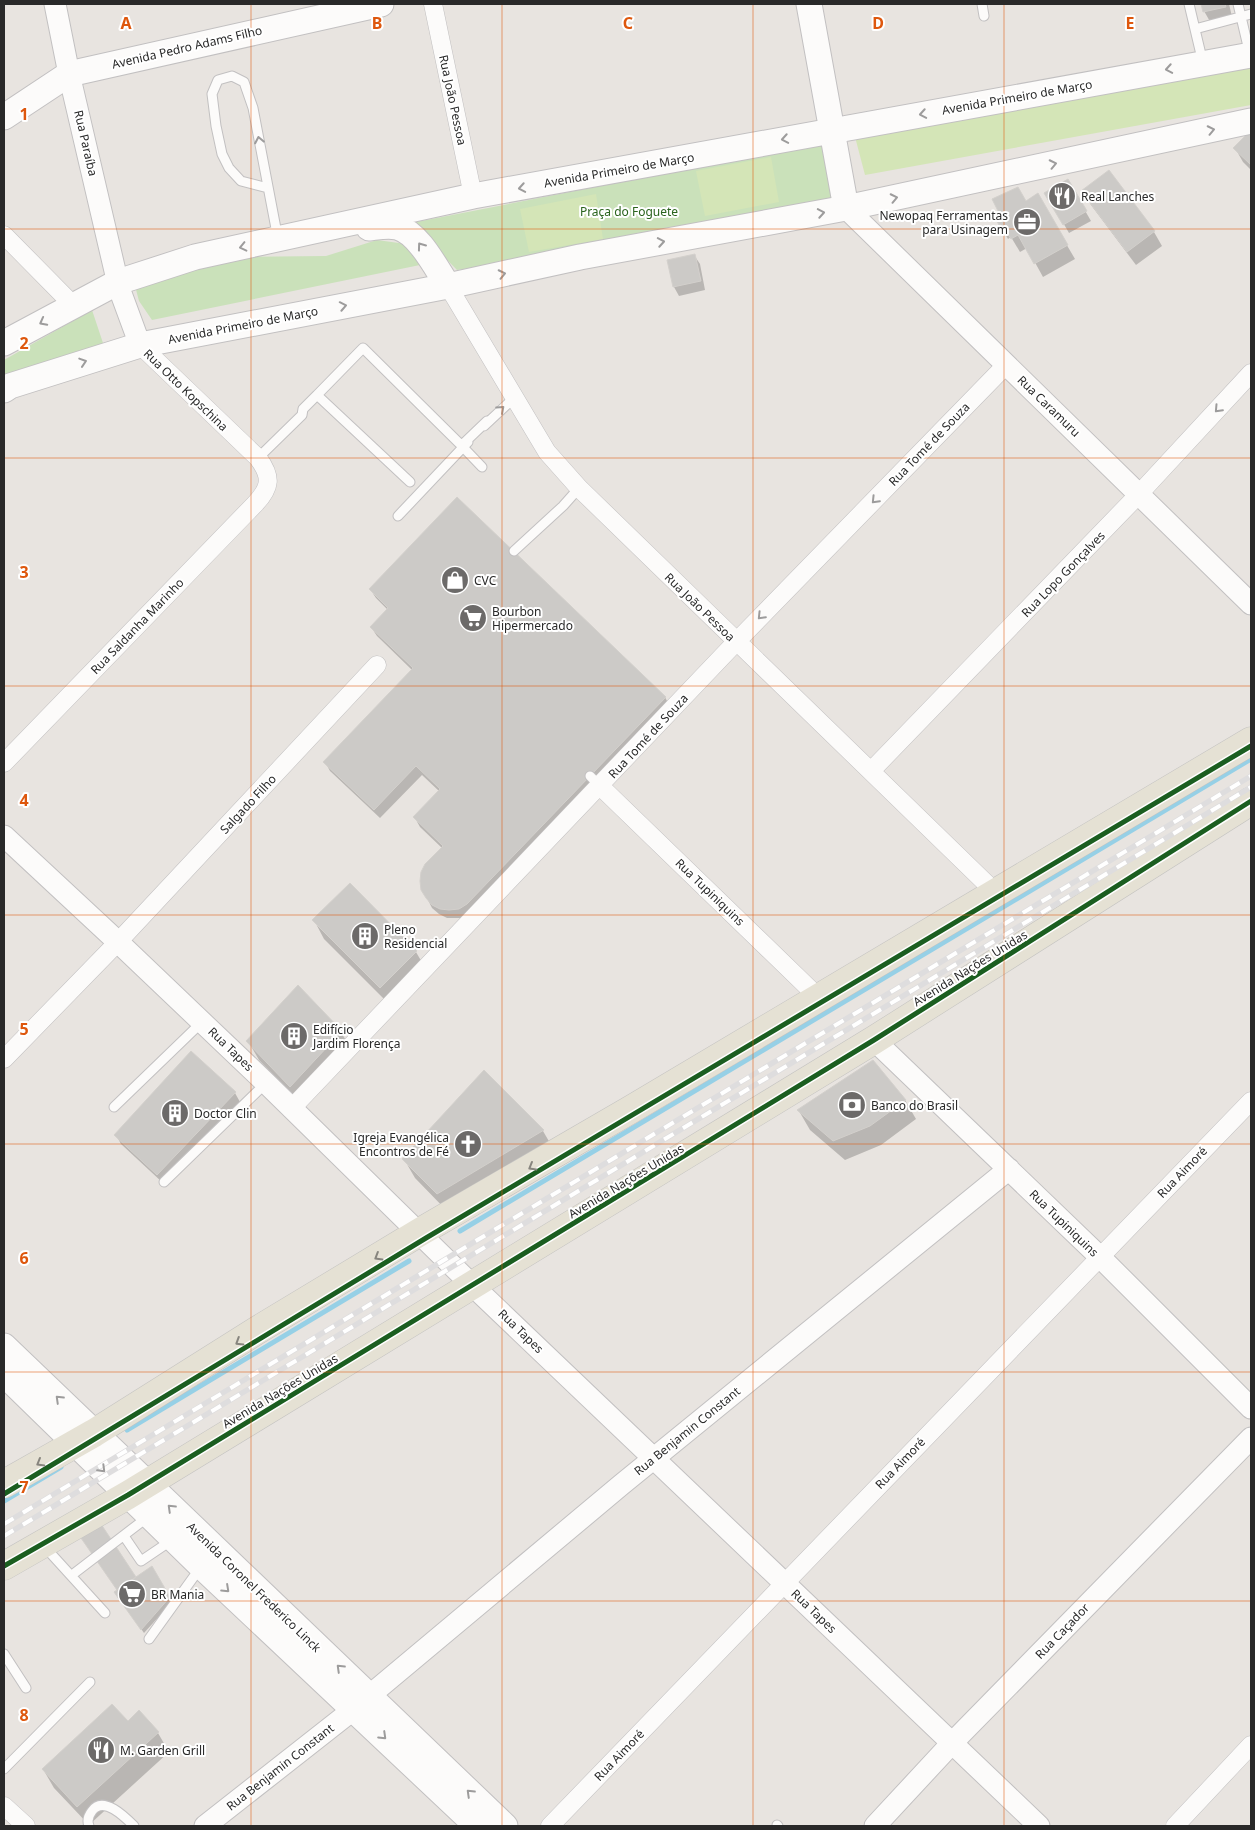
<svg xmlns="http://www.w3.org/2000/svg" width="1255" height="1830" viewBox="0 0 1255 1830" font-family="'Noto Sans',sans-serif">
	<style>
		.green { fill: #cae1ba }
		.pitch { fill: #d4e5b7 }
		.shadow { fill: #0003 }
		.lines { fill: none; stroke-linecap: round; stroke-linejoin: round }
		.stream { stroke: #96d0e6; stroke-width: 5 }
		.building { fill: #cccac7; stroke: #d3d0cc }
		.service-casing { stroke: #c2c0c1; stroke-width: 11 }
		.minor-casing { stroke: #c2c0c1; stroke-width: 19 }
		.tertiary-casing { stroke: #c2c0c1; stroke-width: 23 }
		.secondary-casing { stroke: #c2c0c1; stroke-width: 27 }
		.primary-casing { stroke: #c4c3c1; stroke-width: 29 }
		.service { stroke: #fcfbfa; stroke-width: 9 }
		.minor { stroke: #fcfbfa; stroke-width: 18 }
		.tertiary { stroke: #fcfbfa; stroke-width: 21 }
		.secondary { stroke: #fcfbfa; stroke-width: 25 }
		.primary { stroke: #e5e1d4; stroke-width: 28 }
		.rail-casing { stroke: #deddde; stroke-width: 5.5 }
		.rail { stroke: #fff; stroke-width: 4; stroke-dasharray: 11; stroke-linecap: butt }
		.cycleway-casing { stroke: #fff; stroke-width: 8 }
		.cycleway { stroke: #1b5e20; stroke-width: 5 }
		.oneway { stroke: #9d9c9c }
		.oneway2 { stroke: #87857e }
		.grid { fill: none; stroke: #de570d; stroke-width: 1; stroke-opacity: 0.55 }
		.labels { text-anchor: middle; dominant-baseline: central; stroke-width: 4; stroke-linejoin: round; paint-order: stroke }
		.street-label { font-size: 12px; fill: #292929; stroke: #fff }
		.poi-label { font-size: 12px; fill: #292929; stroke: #fff; text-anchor: start }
		.park-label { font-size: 12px; fill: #2a631d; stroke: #fff }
		.grid-label { font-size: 16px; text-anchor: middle; font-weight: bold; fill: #de570d; stroke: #fff; stroke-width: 4; stroke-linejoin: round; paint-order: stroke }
	</style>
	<rect width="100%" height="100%" fill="#e8e4e0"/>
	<path class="green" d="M 825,142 L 832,201 L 582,250 L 457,270 L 411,223 Z
		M 377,240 L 406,244 L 420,265 L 152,320 L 139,301 L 134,282 L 230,257 L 326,256 Z
		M 92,310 L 104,346 L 4,383 L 4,360 Z"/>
	<path class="pitch" d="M 1251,62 L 1251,105 L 865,175 L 854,133 Z
		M 771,157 L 779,202 L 705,216 L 696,171 Z
		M 596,194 L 603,239 L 529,252 L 520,209 Z"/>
	<path class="shadow" d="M 1202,4 L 1229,4 L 1233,21 L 1212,25 L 1204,11 Z
		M 1250,133 L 1251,134 L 1251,170 L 1243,162 L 1235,148 Z
		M 1068,181 L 1091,221 L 1069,233 L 1046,193 Z
		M 1083,191 L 1154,232 L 1162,246 L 1136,265 L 1091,205 Z
		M 1037,194 L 1075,259 L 1043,277 L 1027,248 L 1020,252 L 1011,237 L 1008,239 L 995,216 L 1025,202 Z
		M 694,255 L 700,264 L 705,290 L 679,296 L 674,287 L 669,261 Z
		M 370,589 L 665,697 L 670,707 L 464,918 L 447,918 L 439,914 L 432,908 L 423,890 L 442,848 L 420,827 L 415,818 L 440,792 L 422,775 L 380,818 L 330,771 L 325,762 L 412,670 L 377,636 L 371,627 L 388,610 L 376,598 Z
		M 314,920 L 416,952 L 427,971 L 391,1006 L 324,939 Z
		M 298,987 L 341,1032 L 352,1051 L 302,1105 L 259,1060 L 248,1041 Z
		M 484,1072 L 543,1131 L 554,1150 L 449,1213 L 415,1178 L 404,1159 Z
		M 235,1093 L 240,1102 L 163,1183 L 121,1144 L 116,1135 Z
		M 905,1100 L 916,1119 L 881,1145 L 845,1160 L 810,1130 L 799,1111 Z
		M 152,1568 L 172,1602 L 144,1633 L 118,1596 L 136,1579 Z
		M 139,1712 L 158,1733 L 169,1752 L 89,1825 L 54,1788 L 43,1769 L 128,1723 Z"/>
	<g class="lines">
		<path class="stream" d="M 460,1231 L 1251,759
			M 127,1430 L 409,1261
			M 4,1501 L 61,1467"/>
	</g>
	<path class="building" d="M 1201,4 L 1225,4 L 1226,7 L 1203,12 Z
		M 1250,131 L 1251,132 L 1251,165 L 1233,148 Z
		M 1109,170 L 1155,231 L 1127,252 L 1081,191 Z
		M 1068,179 L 1087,211 L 1063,225 L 1044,193 Z
		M 1018,187 L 1026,201 L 1038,193 L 1068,245 L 1034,264 L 1018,235 L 1011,239 L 1002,224 L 999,225 L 994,216 L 999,213 L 992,199 Z
		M 695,254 L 701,281 L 673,287 L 667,260 Z
		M 457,497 L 666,697 L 467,904 L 459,909 L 449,910 L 440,909 L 432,905 L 426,898 L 421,890 L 420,881 L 421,872 L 425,864 L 443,846 L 413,817 L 440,789 L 416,766 L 374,810 L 323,762 L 413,668 L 370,627 L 388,608 L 369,589 Z
		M 350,883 L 417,951 L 380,988 L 312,920 Z
		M 298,985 L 342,1031 L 290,1087 L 246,1041 Z
		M 191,1051 L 236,1092 L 157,1175 L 114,1135 Z
		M 873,1060 L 906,1100 L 870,1126 L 833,1141 L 797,1110 Z
		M 484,1070 L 544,1130 L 437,1194 L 402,1159 Z
		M 101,1524 L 136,1577 L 117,1590 L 81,1538 Z
		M 152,1566 L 170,1597 L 141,1630 L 114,1592 Z
		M 112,1704 L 128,1721 L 139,1710 L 159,1732 L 77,1807 L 42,1769 Z"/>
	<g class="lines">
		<g class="service-casing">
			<path id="service" d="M 982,4 L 984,16
				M 1189,4 L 1203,63
				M 1238,4 L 1250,55
				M 1195,29 L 1251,14
				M 268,188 L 241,181 L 229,168 L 222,154 L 216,126 L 212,94 L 218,80 L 232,76 L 244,82 L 253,108 L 278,239
				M 484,426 L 515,397
				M 460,444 L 482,467
				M 258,458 L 302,415 L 303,409 L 317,395
				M 410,482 L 317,395 L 363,348 L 459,443 L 463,444 L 487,421
				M 398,516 L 468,442
				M 514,551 L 563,506 L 579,488
				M 590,776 L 600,786
				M 114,1107 L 202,1022
				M 164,1182 L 266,1083
				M 124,1536 L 141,1561 L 172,1540
				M 44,1546 L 105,1613
				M 72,1575 L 149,1516
				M 149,1639 L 200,1568
				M 4,1654 L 26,1688
				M 4,1769 L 90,1682
				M 777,1825 L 778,1826
				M 89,1826 C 87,1821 88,1816 92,1811 C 103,1795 125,1817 134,1826"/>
		</g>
		<g class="minor-casing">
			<path id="minor" d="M 433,4 L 473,196
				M 4,235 L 74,306
				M 448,286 L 547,452 L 579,488 L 995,892
				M 4,763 L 255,504 C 271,487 272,477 258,458 L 140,345
				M 871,771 L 1139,494 L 1251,373
				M 600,786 L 819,998
				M 4,1059 L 118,942 L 377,665
				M 291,1109 L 736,642 L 1006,365
				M 4,1806 L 26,1826
				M 550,1826 L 1251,1101
				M 1175,1826 L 1251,1745"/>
		</g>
		<g class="tertiary-casing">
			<path id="tertiary" d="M 55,4 L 69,74 L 119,288 L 140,345
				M 846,208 L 1251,604
				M 4,836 L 118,942 L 266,1083 L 473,1286 L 1039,1826
				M 874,1040 L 1100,1257 L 1251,1408
				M 369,1696 L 621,1485 L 1009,1169
				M 205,1826 L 354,1709
				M 875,1826 L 952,1743 L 1251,1438"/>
		</g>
		<g class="secondary-casing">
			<path id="secondary" d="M 809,4 L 846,208
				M 4,117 L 69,74 L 381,4
				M 369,228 C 378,227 388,225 397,227 C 419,233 436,268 448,286
				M 4,343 L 118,282 L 195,257 L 473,196 L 1251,55
				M 4,390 L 10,386 L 140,345 L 448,286 L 580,257 L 846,208 L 1251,121
				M 4,1346 L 505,1826
				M 4,1374 L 201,1566 L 477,1826"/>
		</g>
		<g class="primary-casing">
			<path id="primary" d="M 4,1484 L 94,1433 L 256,1331 L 420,1232 L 630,1110 L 1251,741
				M 4,1566 L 128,1495 L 874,1040 L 1251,801"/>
		</g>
		<use href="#service" class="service"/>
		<use href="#minor" class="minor"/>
		<use href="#tertiary" class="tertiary"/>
		<use href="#secondary" class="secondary"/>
		<use href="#primary" class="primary"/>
		<g class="rail-casing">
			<path id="rail" d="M 4,1524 L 1251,776
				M 4,1536 L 1251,787"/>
		</g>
		<use href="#rail" class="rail"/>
		<g class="cycleway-casing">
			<path id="cycleway" d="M 4,1494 L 426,1238 L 1251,746
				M 4,1566 L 128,1495 L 874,1040 L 1251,801"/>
		</g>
		<use href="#cycleway" class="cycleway"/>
	</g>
	<defs><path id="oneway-chevron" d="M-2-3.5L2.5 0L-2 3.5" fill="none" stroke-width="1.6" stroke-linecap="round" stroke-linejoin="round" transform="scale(1.25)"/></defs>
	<g class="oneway">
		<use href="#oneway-chevron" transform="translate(1169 69) rotate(170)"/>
		<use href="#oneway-chevron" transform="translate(923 114) rotate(170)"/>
		<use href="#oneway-chevron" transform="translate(1211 130) rotate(-12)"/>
		<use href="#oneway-chevron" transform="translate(785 139) rotate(170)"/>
		<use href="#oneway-chevron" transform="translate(259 140) rotate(-101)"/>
		<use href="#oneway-chevron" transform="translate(1053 164) rotate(-12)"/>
		<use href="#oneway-chevron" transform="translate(522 188) rotate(170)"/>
		<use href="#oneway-chevron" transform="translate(894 198) rotate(-12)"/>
		<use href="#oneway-chevron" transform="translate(821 213) rotate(-10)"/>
		<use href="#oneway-chevron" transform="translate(661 242) rotate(-10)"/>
		<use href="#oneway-chevron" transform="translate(421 246) rotate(-126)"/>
		<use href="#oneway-chevron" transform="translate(243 247) rotate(167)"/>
		<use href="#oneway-chevron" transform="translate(502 274) rotate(-12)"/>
		<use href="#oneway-chevron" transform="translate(343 306) rotate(-11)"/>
		<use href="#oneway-chevron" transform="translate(43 322) rotate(152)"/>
		<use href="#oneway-chevron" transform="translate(83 362) rotate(-18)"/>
		<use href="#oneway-chevron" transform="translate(501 409) rotate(-42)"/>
		<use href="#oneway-chevron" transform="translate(1218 409) rotate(133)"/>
		<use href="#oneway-chevron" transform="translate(875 500) rotate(134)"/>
		<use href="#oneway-chevron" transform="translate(761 616) rotate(134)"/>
		<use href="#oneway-chevron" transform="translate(59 1399) rotate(-136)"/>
		<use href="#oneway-chevron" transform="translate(102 1469) rotate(45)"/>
		<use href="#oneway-chevron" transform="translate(171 1508) rotate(-136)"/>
		<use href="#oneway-chevron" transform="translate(226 1589) rotate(43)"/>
		<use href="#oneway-chevron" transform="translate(340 1668) rotate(-136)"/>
		<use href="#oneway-chevron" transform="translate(383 1736) rotate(44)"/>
		<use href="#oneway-chevron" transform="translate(470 1793) rotate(-136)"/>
	</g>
	<g class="oneway2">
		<use href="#oneway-chevron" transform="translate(532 1167) rotate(150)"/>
		<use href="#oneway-chevron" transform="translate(378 1257) rotate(149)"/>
		<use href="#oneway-chevron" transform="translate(239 1342) rotate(148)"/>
		<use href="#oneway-chevron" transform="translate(40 1463) rotate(150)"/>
	</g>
	<path class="grid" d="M 251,4 L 251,1826M 502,4 L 502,1826M 753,4 L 753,1826M 1004,4 L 1004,1826M 4,229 L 1251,229M 4,458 L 1251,458M 4,686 L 1251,686M 4,915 L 1251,915M 4,1144 L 1251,1144M 4,1372 L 1251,1372M 4,1601 L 1251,1601"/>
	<defs>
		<g id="restaurant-disc" transform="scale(1.4375)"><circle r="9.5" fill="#6c6a69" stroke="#fff"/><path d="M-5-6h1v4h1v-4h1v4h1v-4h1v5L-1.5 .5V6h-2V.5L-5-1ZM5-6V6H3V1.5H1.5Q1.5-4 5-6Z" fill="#fff"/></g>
		<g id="office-disc" transform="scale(1.4375)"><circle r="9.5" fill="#6c6a69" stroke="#fff"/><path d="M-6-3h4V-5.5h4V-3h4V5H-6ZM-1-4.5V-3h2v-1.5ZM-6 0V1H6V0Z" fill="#fff"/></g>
		<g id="shop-disc" transform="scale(1.4375)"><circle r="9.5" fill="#6c6a69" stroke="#fff"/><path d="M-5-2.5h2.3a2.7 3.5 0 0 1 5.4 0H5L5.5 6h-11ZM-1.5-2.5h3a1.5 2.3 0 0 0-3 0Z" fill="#fff"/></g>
		<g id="supermarket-disc" transform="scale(1.4375)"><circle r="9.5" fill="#6c6a69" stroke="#fff"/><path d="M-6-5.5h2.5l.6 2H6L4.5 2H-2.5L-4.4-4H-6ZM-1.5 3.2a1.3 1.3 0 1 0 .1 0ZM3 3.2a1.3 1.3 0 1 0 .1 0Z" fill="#fff"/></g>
		<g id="building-disc" transform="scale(1.4375)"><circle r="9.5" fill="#6c6a69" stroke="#fff"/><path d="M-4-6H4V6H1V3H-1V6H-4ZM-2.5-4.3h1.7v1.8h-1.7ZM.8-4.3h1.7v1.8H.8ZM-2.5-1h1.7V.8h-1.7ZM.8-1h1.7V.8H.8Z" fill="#fff"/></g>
		<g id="bank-disc" transform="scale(1.4375)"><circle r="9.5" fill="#6c6a69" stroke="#fff"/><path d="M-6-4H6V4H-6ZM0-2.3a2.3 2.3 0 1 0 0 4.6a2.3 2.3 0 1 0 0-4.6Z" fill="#fff"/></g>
		<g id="church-disc" transform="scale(1.4375)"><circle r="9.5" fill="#6c6a69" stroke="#fff"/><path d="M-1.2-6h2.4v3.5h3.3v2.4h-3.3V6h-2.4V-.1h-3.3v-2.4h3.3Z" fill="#fff"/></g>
	</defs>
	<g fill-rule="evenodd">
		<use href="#restaurant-disc" x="1062" y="196"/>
		<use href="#office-disc" x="1027" y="222"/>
		<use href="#shop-disc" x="455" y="580"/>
		<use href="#supermarket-disc" x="473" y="618"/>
		<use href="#building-disc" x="365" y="936"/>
		<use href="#building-disc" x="294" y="1036"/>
		<use href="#bank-disc" x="852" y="1105"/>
		<use href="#building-disc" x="175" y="1113"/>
		<use href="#church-disc" x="468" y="1144"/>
		<use href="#supermarket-disc" x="132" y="1594"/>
		<use href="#restaurant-disc" x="101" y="1750"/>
	</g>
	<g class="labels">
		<g class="street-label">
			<text transform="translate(187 47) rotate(-13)">Avenida Pedro Adams Filho</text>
			<text transform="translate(1017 97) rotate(-10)">Avenida Primeiro de Março</text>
			<text transform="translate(453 100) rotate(78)">Rua João Pessoa</text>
			<text transform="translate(86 143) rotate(77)">Rua Paraíba</text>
			<text transform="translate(619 170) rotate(-10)">Avenida Primeiro de Março</text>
			<text transform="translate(243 325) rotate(-11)">Avenida Primeiro de Março</text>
			<text transform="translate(186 390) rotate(44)">Rua Otto Kopschina</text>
			<text transform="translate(1049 406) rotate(44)">Rua Caramuru</text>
			<text transform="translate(929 444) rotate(-46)">Rua Tomé de Souza</text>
			<text transform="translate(1063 574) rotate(-46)">Rua Lopo Gonçalves</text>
			<text transform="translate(700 607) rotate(44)">Rua João Pessoa</text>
			<text transform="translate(137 626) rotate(-46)">Rua Saldanha Marinho</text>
			<text transform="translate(648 736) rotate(-47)">Rua Tomé de Souza</text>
			<text transform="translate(248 804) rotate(-47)">Salgado Filho</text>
			<text transform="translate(710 892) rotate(44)">Rua Tupiniquins</text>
			<text transform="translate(970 968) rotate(-32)">Avenida Nações Unidas</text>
			<text transform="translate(231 1049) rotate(44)">Rua Tapes</text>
			<text transform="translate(1182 1172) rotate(-46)">Rua Aimoré</text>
			<text transform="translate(626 1181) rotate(-31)">Avenida Nações Unidas</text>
			<text transform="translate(1064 1223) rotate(44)">Rua Tupiniquins</text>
			<text transform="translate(521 1331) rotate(44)">Rua Tapes</text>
			<text transform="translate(280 1391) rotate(-31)">Avenida Nações Unidas</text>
			<text transform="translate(687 1431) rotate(-39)">Rua Benjamin Constant</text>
			<text transform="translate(900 1463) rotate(-46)">Rua Aimoré</text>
			<text transform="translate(254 1587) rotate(44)">Avenida Coronel Frederico Linck</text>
			<text transform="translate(814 1611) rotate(44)">Rua Tapes</text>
			<text transform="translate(1062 1631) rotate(-46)">Rua Caçador</text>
			<text transform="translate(619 1755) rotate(-46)">Rua Aimoré</text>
			<text transform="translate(280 1767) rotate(-38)">Rua Benjamin Constant</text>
		</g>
		<g class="poi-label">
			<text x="1081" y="196">Real Lanches</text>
			<text x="1008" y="215" text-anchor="end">Newopaq Ferramentas<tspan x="1008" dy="14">para Usinagem</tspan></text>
			<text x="474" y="580">CVC</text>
			<text x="492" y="611">Bourbon<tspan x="492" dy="14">Hipermercado</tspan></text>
			<text x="384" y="929">Pleno<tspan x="384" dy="14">Residencial</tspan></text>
			<text x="313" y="1029">Edifício<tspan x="313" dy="14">Jardim Florença</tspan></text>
			<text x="871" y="1105">Banco do Brasil</text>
			<text x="194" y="1113">Doctor Clin</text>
			<text x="449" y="1137" text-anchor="end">Igreja Evangélica<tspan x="449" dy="14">Encontros de Fé</tspan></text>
			<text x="151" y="1594">BR Mania</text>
			<text x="120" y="1750">M. Garden Grill</text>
		</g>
		<g class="park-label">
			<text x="629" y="211">Praça do Foguete</text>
		</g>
	</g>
	<g class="grid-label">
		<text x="126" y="29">A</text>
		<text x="377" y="29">B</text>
		<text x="628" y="29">C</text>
		<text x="878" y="29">D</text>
		<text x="1130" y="29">E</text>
		<text x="24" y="120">1</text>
		<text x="24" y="349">2</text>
		<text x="24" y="578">3</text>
		<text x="24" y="806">4</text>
		<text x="24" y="1035">5</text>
		<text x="24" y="1264">6</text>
		<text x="24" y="1493">7</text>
		<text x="24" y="1721">8</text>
	</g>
	<rect width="1255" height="1830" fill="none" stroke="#292929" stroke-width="10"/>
</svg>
